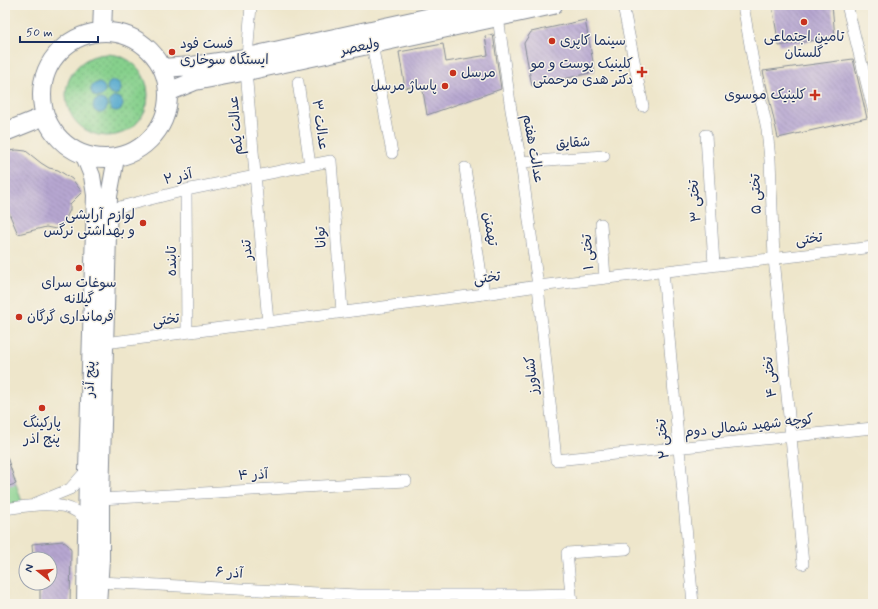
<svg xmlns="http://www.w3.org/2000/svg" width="878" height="609" viewBox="0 0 878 609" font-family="Mynerve,'Playpen Sans Arabic',sans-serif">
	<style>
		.grass { fill: url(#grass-dots); stroke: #508075 }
		.park { fill: #86d08c; stroke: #508075 }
		.water { fill: #51a7cd; stroke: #366b96 }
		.building { fill: url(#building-back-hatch) }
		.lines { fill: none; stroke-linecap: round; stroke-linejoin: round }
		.minor-casing { stroke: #848a94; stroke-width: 12 }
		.secondary-casing { stroke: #848a94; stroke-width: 18 }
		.primary-casing { stroke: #848a94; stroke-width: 20 }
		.minor { stroke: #fff; stroke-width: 11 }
		.secondary { stroke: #fff; stroke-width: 16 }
		.primary { stroke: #fff; stroke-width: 18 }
		.poi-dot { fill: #c8321e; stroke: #f7f3e8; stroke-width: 1.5 }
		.labels { text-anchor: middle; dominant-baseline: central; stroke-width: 3; stroke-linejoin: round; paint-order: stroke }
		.poi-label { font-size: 14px; fill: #1b2f5e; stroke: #f7f3e8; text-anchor: start }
		.street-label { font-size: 14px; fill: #1b2f5e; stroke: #f7f3e8 }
	</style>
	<defs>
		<pattern id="grass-dots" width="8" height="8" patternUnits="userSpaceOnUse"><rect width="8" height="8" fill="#86d08c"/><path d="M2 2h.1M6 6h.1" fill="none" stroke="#6da976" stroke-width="1.8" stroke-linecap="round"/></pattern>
		<pattern id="building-back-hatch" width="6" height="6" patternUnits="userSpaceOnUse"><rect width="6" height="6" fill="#b7a7d1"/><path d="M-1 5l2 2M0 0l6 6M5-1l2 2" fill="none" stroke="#9488ad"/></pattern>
	</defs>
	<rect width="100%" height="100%" fill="#f7f3e8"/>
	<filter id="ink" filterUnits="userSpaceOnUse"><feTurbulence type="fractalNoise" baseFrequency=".025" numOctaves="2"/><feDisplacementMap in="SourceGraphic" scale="8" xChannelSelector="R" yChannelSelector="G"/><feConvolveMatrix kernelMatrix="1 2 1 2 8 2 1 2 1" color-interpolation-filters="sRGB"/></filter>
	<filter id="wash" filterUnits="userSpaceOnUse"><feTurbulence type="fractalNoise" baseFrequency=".012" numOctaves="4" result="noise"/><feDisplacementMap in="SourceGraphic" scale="16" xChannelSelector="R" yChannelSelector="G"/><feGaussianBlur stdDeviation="0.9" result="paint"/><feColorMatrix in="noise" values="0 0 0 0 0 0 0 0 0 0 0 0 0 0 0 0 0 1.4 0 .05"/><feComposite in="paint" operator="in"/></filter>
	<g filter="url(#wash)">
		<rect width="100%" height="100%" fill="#eee6cb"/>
		<path class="grass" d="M66 95a41 41 0 1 1 82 0a41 41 0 1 1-82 0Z"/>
		<path class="park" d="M 5,451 L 22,502 L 5,505 Z"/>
		<path class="water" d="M107 88a7 7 0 1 1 14 0a7 7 0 1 1-14 0Z
			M91 90a7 7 0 1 1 14 0a7 7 0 1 1-14 0Z
			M109 104a7 7 0 1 1 14 0a7 7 0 1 1-14 0Z
			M93 106a7 7 0 1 1 14 0a7 7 0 1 1-14 0Z"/>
		<g id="blocks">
			<path class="building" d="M 772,5 L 832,5 L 835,37 L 779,46 Z
				M 585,20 L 595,72 L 532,86 L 524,43 L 531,32 Z
				M 493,34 L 501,89 L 427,115 L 422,85 L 405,88 L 399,52 L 443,44 L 446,62 L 488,55 L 485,36 Z
				M 853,59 L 867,118 L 778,138 L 763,71 Z
				M 17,150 L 26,151 L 41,163 L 49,168 L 58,170 L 72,179 L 82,192 L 70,204 L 70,210 L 63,224 L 56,229 L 46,227 L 18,234 L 5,204 L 5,181 L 7,151 Z
				M 5,457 L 7,457 L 16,484 L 5,487 Z
				M 63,541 L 68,545 L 71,550 L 70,604 L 40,604 L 40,583 L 50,583 L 50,559 L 33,559 L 32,544 Z"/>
		</g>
	</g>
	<g filter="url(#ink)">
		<use href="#blocks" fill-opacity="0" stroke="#848a94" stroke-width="1"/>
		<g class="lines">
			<g class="minor-casing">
				<path id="minor" d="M 623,5 L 643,106
					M 743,5 L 754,67 L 767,129 L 770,160 L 774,258 L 803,564
					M 847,5 L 873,109
					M 498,17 L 511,110 L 521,162 L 538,286 L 556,460 L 873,428
					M 372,44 L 392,153
					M 247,58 L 251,5
					M 246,71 L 268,322
					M 706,135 L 714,265
					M 521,162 L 604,156
					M 310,165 L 331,161 L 342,312
					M 465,168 L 484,294
					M 186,190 L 187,332
					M 108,210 L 186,190 L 310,165 L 298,82
					M 601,224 L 605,278
					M 663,271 L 693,604
					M 105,343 L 484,294 L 538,286 L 873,247
					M 101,499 L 406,481
					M 36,503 L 70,489 L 87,470
					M 5,509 C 26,506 59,500 77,512 C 81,514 84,518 87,520
					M 99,582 L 358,595 L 526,595 L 536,604
					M 526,595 L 571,594
					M 572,604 L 567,553 L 626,549"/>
			</g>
			<g class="secondary-casing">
				<path id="secondary" d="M 84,156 L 92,176 L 95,195 L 87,470 L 85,604
					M 98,604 L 101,559 L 101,499 L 109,196 L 116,158"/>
			</g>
			<g class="primary-casing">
				<path id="primary" d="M42 95a63 63 0 1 1 126 0a63 63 0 1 1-126 0Z
					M 102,32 L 103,5
					M 162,68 L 192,66 L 239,59 L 486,5
					M 168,92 L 195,81 L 242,72 L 553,5
					M 5,132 L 45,116"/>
			</g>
			<use href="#minor" class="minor"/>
			<use href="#secondary" class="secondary"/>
			<use href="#primary" class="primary"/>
		</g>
	</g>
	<g class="poi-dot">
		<circle cx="804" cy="22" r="4"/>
		<circle cx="552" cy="41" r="4"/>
		<circle cx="172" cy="52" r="4"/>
		<path d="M640 66h4v4h4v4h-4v4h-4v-4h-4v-4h4z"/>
		<circle cx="453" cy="73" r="4"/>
		<circle cx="445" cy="86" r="4"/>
		<path d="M813 89h4v4h4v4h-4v4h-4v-4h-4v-4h4z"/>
		<circle cx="143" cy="223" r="4"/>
		<circle cx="79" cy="268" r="4"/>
		<circle cx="19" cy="317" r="4"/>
		<circle cx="42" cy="408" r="4"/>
	</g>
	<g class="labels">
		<g class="poi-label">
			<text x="804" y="37" text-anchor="middle">تامین اجتماعی<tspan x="804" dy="16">گلستان</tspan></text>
			<text x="560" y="41">سینما کاپری</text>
			<text x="180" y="44">فست فود<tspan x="180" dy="16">ایستگاه سوخاری</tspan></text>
			<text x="633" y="64" text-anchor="end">کلینیک پوست و مو<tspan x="633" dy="16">دکتر هدی مرحمتی</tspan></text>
			<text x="461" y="73">مرسل</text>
			<text x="437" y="86" text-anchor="end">پاساژ مرسل</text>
			<text x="806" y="95" text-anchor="end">کلینیک موسوی</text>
			<text x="135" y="215" text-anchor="end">لوازم آرایشی<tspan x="135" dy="16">و بهداشتی نرگس</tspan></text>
			<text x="79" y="283" text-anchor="middle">سوغات سرای<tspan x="79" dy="16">گیلانه</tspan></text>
			<text x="27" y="317">فرمانداری گرگان</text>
			<text x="42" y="423" text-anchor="middle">پارکینگ<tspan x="42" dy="16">پنج اذر</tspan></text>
		</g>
		<g class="street-label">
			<text transform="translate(360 47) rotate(-12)">ولیعصر</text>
			<text transform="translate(236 125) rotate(-95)">عدالت یکم</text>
			<text transform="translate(320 125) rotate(82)">عدالت ۳</text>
			<text transform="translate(573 143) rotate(-4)">شقایق</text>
			<text transform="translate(533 149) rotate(80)">عدالت هفتم</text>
			<text transform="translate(178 177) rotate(-13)">۲ آذر</text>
			<text transform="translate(756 194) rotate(-92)">۵ تختی</text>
			<text transform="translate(695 201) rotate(-94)">تختی ۳</text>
			<text transform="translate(490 229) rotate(81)">تهمتن</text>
			<text transform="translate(321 237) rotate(-94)">توانا</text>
			<text transform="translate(809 239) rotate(-7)">تختی</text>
			<text transform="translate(247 250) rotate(-95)">تندر</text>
			<text transform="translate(588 252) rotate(-94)">۱ تختی</text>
			<text transform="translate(172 261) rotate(-90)">تابنده</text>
			<text transform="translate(487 278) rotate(-8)">تختی</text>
			<text transform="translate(166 320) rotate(-8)">تختی</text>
			<text transform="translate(532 375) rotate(-96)">کشاورز</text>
			<text transform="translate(770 377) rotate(-96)">تختی ۴</text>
			<text transform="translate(90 379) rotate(-88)">پنج آذر</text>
			<text transform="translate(749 426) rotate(-6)">کوچه شهید شمالی دوم</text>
			<text transform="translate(663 439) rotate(-95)">تختی ۲</text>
			<text transform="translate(253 475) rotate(-3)">آذر ۴</text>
			<text transform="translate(229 573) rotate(3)">آذر ۶</text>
		</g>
	</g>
	<rect width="878" height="609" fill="none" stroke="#f7f3e8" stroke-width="20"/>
	<g transform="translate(38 571) rotate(287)"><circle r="19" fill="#f7f3e8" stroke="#9fa5b1"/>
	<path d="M0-3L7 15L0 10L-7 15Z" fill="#c8321e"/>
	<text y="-6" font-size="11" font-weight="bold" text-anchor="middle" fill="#1b2f5e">N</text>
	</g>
	<path d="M20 36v6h78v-6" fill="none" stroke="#1b2f5e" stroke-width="2"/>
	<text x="26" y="36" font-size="12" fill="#1b2f5e" stroke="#f7f3e8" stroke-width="3" paint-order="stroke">50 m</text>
</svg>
